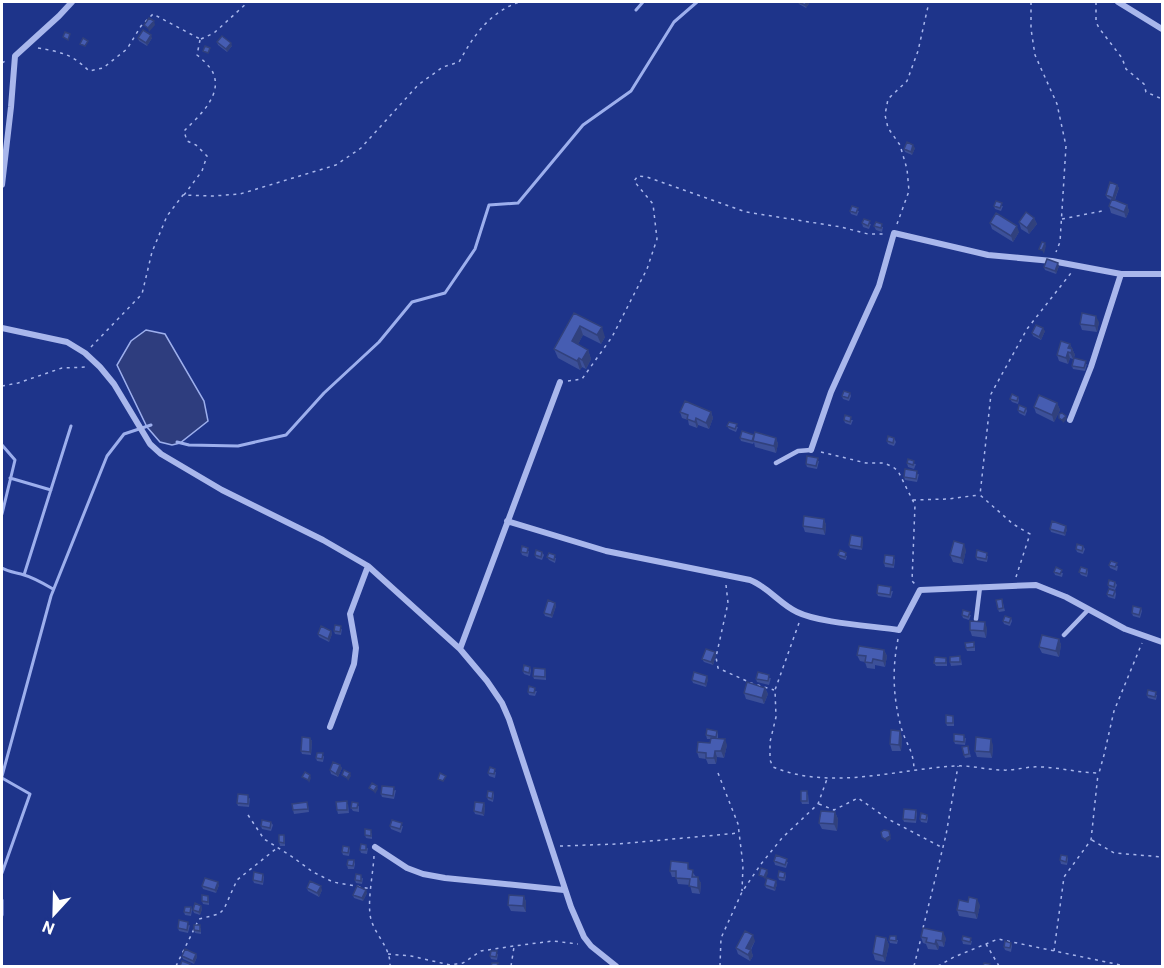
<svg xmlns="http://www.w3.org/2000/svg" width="1164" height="968" viewBox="0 0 1164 968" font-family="Roboto,sans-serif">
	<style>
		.water { fill: #2e3d7e; stroke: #9dafed; stroke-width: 1.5 }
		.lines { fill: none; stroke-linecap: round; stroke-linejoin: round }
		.stream { stroke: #9dafed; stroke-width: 3 }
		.path { stroke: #a9b7ec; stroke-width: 1.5; stroke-dasharray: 3 4.5; stroke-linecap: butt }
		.service { stroke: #a9b7ec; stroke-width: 4.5 }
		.minor { stroke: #a9b7ec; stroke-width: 6 }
		.wall { fill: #3c5099 }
		.shaded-wall { fill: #31417d }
		.building { fill: #465db2; stroke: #31417d; stroke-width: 1.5 }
	</style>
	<rect width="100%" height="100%" fill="#1e348a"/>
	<path class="water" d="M 146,330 L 165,334 L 204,401 L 208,421 L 180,443 L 172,445 L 160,442 L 147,427 L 117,365 L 131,341 Z"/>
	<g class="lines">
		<path class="stream" d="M 636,10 L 643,2
			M 177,442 L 189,445 L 238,446 L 286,435 L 324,393 L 379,342 L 412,302 L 445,293 L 475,249 L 489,205 L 518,203 L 583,125 L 631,91 L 674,22 L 697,2
			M 2,445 L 15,460 L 2,514
			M 10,478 L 51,490
			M 2,568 C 9,572 13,572 21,574 C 32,577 43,583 53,589
			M 24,575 L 71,426
			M 2,776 L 51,596 L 107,456 L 124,434 L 151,425
			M 2,778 L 30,794 L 2,873
			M 2,900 L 2,915"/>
		<path class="path" d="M 1031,2 L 1031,29 L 1035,55 L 1057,104 L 1066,146 L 1060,242 L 1056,252
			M 1096,2 L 1096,22 L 1099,28 L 1122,58 L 1126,69 L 1144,84 L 1146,92 L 1162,99
			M 201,39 L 214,33 L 248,2
			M 38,48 C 61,52 72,54 89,71 L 103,68 L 127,49 L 141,26 L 153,14 L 200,39
			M 2,63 L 7,60
			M 184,195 L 202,171 L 207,156 L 196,145 L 187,141 L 184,131 C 199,116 226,93 211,69 C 207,64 202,59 197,55 L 200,40
			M 1062,219 L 1102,211
			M 897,224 L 909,191 L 907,169 L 900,145 L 888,128 L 885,115 L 888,99 L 907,81 L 918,51 L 929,2
			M 91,347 L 142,294 L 152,252 L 167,216 L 183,195 L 213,196 L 240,194 L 336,165 L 361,148 L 418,85 L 443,67 L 459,62 C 474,35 489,13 519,2
			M 568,381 L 582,379 L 612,337 L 647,269 L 657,239 L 653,204 L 634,181 L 638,176 L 647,177 L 746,212 L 841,227 L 868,234 L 884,234
			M 2,386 L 18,383 L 62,368 L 87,367
			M 821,452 L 866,463 L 884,463 L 893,467 L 898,471 L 915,505 L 912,581 L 915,584
			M 913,500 L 948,499 L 979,495
			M 1016,577 L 1030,534 L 1013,524 L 980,495 L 991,394 L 1027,329 L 1071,273
			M 726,585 L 728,603 L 716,657 L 718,668 L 751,683 L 774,690
			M 799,623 L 775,690 L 776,717 L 770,742 L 770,760 L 773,767 C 831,791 897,769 956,766 C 971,765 987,770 1002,770 C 1015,771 1027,766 1039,767 C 1059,767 1078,773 1099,773 L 1104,755 L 1114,711 L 1142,643
			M 898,639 C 892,669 893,697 901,727 C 906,745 914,750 914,771
			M 718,773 L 738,824 L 743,865 L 742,891
			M 819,804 L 834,810 L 858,798 L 888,819 L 943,848
			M 248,815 L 264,839 L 291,856 L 313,872 L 333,882 L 372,889
			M 1092,840 L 1114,853 L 1162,857
			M 560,846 L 618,844 L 739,833
			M 374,856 C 373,874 368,897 370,914 C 372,933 391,946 390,966
			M 923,928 L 946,835 L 958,766
			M 986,944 L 999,966
			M 1054,951 L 1064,877 L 1091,840 L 1098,774
			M 388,954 L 411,956 L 450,965 L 463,963 L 481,951 L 514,946 L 553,941 L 578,944
			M 176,966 L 199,919 L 219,914 L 224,909 L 237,880 L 277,848
			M 511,966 L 514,947
			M 720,966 L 721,938 L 742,892 L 761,864 L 782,838 L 818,804 L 827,779
			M 914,966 L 921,938
			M 938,966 L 954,957 L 998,939 L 1125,966"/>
		<path class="service" d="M 776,463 L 798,451 L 811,450
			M 976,619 L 980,587
			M 1064,635 L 1088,610"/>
		<path class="minor" d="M 1118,2 L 1162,29
			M 2,185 L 11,107 L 15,56 L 59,16 L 72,2
			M 2,328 L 67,342 L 85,353 L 100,367 L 114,384 L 150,444 L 161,454 L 222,490 L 323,540 L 368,566 L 460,649 L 487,681 L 502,703 L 509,719 L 571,907 L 584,937 L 591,946 L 616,966
			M 1070,420 L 1091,367 L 1121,274 L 1162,274
			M 811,450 L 831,392 L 879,286 L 894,233 L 988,255 L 1052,261 L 1121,274
			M 507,521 L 606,551 L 750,580 C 768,587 780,604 797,612 C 819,623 873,626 899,630 L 920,590 L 1036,585 L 1066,597 L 1125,629 L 1162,642
			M 460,649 L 560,382
			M 330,727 L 354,664 L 356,648 L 350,614 L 368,566
			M 375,847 L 407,868 L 423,874 L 445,878 L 564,890"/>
	</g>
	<path class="wall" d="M 798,2 L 810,2 L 806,8 L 799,4 Z
		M 138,38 L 152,38 L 147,46 L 139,41 Z
		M 217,42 L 232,46 L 227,52 L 218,45 Z
		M 915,148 L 912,155 L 905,152 L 904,149 Z
		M 1117,185 L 1119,188 L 1115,200 L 1127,205 L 1129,211 L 1126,218 L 1111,213 L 1109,206 L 1111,200 L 1107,198 L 1106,195 Z
		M 994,206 L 1003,206 L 1001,211 L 995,209 Z
		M 850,211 L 859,211 L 857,216 L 851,214 Z
		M 1034,218 L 1037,224 L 1029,234 L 1021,229 L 1019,222 Z
		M 862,223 L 871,224 L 869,229 L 863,227 Z
		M 990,223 L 1019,232 L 1013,242 L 992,229 Z
		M 874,226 L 883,227 L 882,232 L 876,230 Z
		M 1059,266 L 1056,274 L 1045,270 L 1044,267 Z
		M 574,313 L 605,337 L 601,344 L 583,335 L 578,344 L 588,350 L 591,359 L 586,369 L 582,367 L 580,370 L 558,358 L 554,349 Z
		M 1099,322 L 1097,332 L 1082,330 L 1080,324 Z
		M 1045,331 L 1041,340 L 1033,336 L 1032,333 Z
		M 1070,344 L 1075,355 L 1073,359 L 1070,358 L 1068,364 L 1059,361 L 1057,355 Z
		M 1087,364 L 1085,371 L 1073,369 L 1072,366 Z
		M 850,393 L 851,396 L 849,401 L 843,399 L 842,396 Z
		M 1018,397 L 1019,400 L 1018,404 L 1012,402 L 1010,399 Z
		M 1057,403 L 1060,410 L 1054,422 L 1036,413 L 1034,407 Z
		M 1026,408 L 1027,411 L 1025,416 L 1019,413 L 1018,410 Z
		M 680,412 L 711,412 L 713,418 L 709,429 L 698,425 L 697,428 L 689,425 L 688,420 L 682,418 Z
		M 844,420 L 853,420 L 851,425 L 845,423 Z
		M 727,426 L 738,427 L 736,432 L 729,429 Z
		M 754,435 L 776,438 L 778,444 L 776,453 L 755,447 L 754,442 L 753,444 L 741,441 L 740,438 Z
		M 894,438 L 896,442 L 894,446 L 888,444 L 887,441 Z
		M 819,461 L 817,469 L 807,467 L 806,464 Z
		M 907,463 L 916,464 L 914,469 L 908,467 Z
		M 919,474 L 917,482 L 905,480 L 904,477 Z
		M 824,519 L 826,525 L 825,535 L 805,532 L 803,526 Z
		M 1050,529 L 1067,529 L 1065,536 L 1051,532 Z
		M 862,537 L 863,540 L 862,550 L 850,548 L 849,545 Z
		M 1083,546 L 1085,549 L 1083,554 L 1077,552 L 1076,549 Z
		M 966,550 L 963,564 L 953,562 L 950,555 Z
		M 529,551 L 528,557 L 522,555 L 521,552 Z
		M 542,552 L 544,555 L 542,560 L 536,558 L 535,555 Z
		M 838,555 L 847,556 L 846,560 L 840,558 Z
		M 988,556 L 987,562 L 977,560 L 976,557 Z
		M 547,557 L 556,558 L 555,563 L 549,560 Z
		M 895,559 L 894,568 L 885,567 L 884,563 Z
		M 1109,565 L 1118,566 L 1117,571 L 1110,568 Z
		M 1087,569 L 1088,572 L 1087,577 L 1081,575 L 1079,572 Z
		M 1054,572 L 1063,573 L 1062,577 L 1055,575 Z
		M 1115,582 L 1117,585 L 1115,590 L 1109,588 L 1108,585 Z
		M 893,591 L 891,598 L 878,596 L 877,593 Z
		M 1115,591 L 1116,594 L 1115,599 L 1108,597 L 1107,594 Z
		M 1002,599 L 1005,611 L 999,612 L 998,609 Z
		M 555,603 L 556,606 L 552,618 L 545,616 L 544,613 Z
		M 1141,608 L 1142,611 L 1140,618 L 1133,616 L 1132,613 Z
		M 962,615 L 971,615 L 969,620 L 963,618 Z
		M 1011,618 L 1012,621 L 1010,626 L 1004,624 L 1003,621 Z
		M 987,628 L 986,638 L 972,636 L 970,630 Z
		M 342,629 L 341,635 L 335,634 L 334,631 Z
		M 331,631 L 332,634 L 329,642 L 319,637 L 318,634 Z
		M 1059,639 L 1061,645 L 1059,657 L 1042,653 L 1039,647 Z
		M 975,645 L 975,651 L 967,651 L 966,648 Z
		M 884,650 L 887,656 L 885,667 L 875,665 L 875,669 L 867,668 L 865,662 L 860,661 L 857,655 Z
		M 715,652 L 716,655 L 713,665 L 704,662 L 702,659 Z
		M 961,659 L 962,665 L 951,666 L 950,662 Z
		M 947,661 L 947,666 L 936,666 L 934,663 Z
		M 530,667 L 531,670 L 530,676 L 524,674 L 523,671 Z
		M 545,669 L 546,672 L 546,680 L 534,679 L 533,676 Z
		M 771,678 L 769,685 L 757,682 L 756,679 Z
		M 708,679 L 706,687 L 693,683 L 692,680 Z
		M 765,688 L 768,694 L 764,704 L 746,699 L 744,693 Z
		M 537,691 L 535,696 L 529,695 L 528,692 Z
		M 1147,695 L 1157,695 L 1156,700 L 1148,698 Z
		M 953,716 L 954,719 L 954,726 L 947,726 L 946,723 Z
		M 717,731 L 718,734 L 718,738 L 727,745 L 724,758 L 717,757 L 716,764 L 708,764 L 706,759 L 699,758 L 697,752 L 710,743 L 711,739 L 707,739 L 706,735 Z
		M 902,737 L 901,751 L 892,751 L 890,744 Z
		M 310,738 L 312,741 L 311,755 L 302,754 L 301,751 Z
		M 966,738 L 965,745 L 955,744 L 954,741 Z
		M 993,745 L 992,758 L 977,757 L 975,751 Z
		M 968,746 L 971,757 L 965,758 L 964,755 Z
		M 324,756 L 323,762 L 317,761 L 316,758 Z
		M 340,765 L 342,768 L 338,777 L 331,774 L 330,770 Z
		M 496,772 L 495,778 L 489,776 L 488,773 Z
		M 396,790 L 394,799 L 382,797 L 381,794 Z
		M 493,792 L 494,795 L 493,802 L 488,800 L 487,797 Z
		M 808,794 L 809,804 L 802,804 L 801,801 Z
		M 250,798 L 249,807 L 238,806 L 237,803 Z
		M 484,803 L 485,806 L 484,816 L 475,814 L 474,811 Z
		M 348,804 L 349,813 L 338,814 L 337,810 Z
		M 308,805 L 309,812 L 294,814 L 293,810 Z
		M 359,806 L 359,812 L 353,811 L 351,808 Z
		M 916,810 L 917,813 L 916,823 L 904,822 L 903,819 Z
		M 835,812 L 838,819 L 837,831 L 822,829 L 819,823 Z
		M 927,815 L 928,818 L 927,823 L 921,822 L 920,819 Z
		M 271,822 L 273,825 L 271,831 L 262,829 L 261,826 Z
		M 390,826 L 403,826 L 401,833 L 391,829 Z
		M 372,833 L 372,839 L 366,838 L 365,835 Z
		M 284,835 L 285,838 L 285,846 L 280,846 L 279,842 Z
		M 349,847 L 350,850 L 349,856 L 343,855 L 342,852 Z
		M 368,848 L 367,854 L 361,853 L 360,850 Z
		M 1067,856 L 1068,859 L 1067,865 L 1061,864 L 1060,860 Z
		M 354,860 L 355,864 L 354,869 L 348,869 L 347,865 Z
		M 774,861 L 788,862 L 786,868 L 775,865 Z
		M 690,869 L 701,883 L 700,894 L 692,893 L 690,885 L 678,884 L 676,877 L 672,877 L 670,871 Z
		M 785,873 L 786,876 L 785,881 L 779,880 L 778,877 Z
		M 263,874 L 264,877 L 263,885 L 254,883 L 253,880 Z
		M 363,878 L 362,884 L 356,883 L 355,880 Z
		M 777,884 L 775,891 L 766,888 L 765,885 Z
		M 219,885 L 216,893 L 203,889 L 202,886 Z
		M 307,888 L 322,890 L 319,897 L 308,891 Z
		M 367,893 L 363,901 L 354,898 L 353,895 Z
		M 208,896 L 209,899 L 209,905 L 203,904 L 202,901 Z
		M 524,896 L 526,902 L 526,912 L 511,911 L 508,905 Z
		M 980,905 L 977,919 L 959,916 L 957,910 Z
		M 201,906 L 202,909 L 200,915 L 194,913 L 193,910 Z
		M 191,907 L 192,910 L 191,916 L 185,915 L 184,912 Z
		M 190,925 L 188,933 L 179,931 L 178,928 Z
		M 201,928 L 201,934 L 195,933 L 194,930 Z
		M 921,937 L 946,938 L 944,947 L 939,946 L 938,950 L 928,949 L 926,944 L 923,943 Z
		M 886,938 L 889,945 L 885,962 L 875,960 L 873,953 Z
		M 889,940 L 898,940 L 897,944 L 890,943 Z
		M 962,940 L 972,941 L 971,945 L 963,944 Z
		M 755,941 L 751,950 L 753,956 L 750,961 L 738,954 L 736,948 Z
		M 1011,943 L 1012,946 L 1011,952 L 1005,950 L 1004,947 Z
		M 196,954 L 197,957 L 194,964 L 183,959 L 182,956 Z
		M 498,954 L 497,960 L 491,959 L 490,956 Z"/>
	<path class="shaded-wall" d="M 807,2 L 810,2 L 806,8 L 805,5 Z
		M 154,21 L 155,25 L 149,32 L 148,28 Z
		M 151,35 L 152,38 L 147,46 L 146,43 Z
		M 231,43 L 232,46 L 227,52 L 226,49 Z
		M 913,145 L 915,148 L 912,155 L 911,152 Z
		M 1117,185 L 1119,188 L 1114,201 L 1113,198 Z
		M 1127,205 L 1129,211 L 1126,218 L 1124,212 Z
		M 1034,218 L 1037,224 L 1029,234 L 1027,228 Z
		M 1017,226 L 1019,232 L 1013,242 L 1011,236 Z
		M 1045,243 L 1046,246 L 1044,254 L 1042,250 Z
		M 1058,263 L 1059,266 L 1056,274 L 1055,271 Z
		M 1096,316 L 1099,322 L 1097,332 L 1095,326 Z
		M 580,326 L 583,335 L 575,350 L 572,341 Z
		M 602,327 L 605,337 L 601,344 L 597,335 Z
		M 1043,328 L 1045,331 L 1041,340 L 1039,337 Z
		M 1070,344 L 1075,355 L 1073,359 L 1068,348 Z
		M 588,350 L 591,359 L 586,369 L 582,360 Z
		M 1068,352 L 1070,358 L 1068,364 L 1066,358 Z
		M 579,358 L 582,367 L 580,370 L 577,361 Z
		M 1057,403 L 1060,410 L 1054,422 L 1052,415 Z
		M 711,412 L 713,418 L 709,429 L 706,423 Z
		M 1066,416 L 1067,419 L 1063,423 L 1062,420 Z
		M 696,418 L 698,425 L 697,428 L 695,422 Z
		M 776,438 L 778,444 L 776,453 L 774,446 Z
		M 824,519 L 826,525 L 825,535 L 823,529 Z
		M 1066,526 L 1067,529 L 1065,536 L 1064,533 Z
		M 862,537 L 863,540 L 862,550 L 861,547 Z
		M 964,544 L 966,550 L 963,564 L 961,558 Z
		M 555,603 L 556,606 L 552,618 L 551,615 Z
		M 985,622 L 987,628 L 986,638 L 984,631 Z
		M 331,631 L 332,634 L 329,642 L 328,639 Z
		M 1059,639 L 1061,645 L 1059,657 L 1056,651 Z
		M 884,650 L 887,656 L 885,667 L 883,661 Z
		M 715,652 L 716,655 L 713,665 L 711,662 Z
		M 707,676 L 708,679 L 706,687 L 705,684 Z
		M 765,688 L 768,694 L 764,704 L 762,698 Z
		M 900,731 L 902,737 L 901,751 L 899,745 Z
		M 310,738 L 312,741 L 311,755 L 310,752 Z
		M 725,739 L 727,745 L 724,758 L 721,751 Z
		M 991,739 L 993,745 L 992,758 L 990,752 Z
		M 715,751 L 717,757 L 716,764 L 714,758 Z
		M 340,765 L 342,768 L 338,777 L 336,774 Z
		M 350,773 L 351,776 L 348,781 L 347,778 Z
		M 310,775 L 311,778 L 309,783 L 308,780 Z
		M 377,786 L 378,789 L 375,794 L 374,791 Z
		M 484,803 L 485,806 L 484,816 L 482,813 Z
		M 835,812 L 838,819 L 837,831 L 834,824 Z
		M 889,831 L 891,839 L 887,842 L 885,839 Z
		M 767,870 L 768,873 L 765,880 L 764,877 Z
		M 698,877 L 701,883 L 700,894 L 698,888 Z
		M 776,881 L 777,884 L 775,891 L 774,888 Z
		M 218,882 L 219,885 L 216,893 L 215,890 Z
		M 321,886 L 322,890 L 319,897 L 317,893 Z
		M 366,890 L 367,893 L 363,901 L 362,898 Z
		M 524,896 L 526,902 L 526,912 L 523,906 Z
		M 977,899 L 980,905 L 977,919 L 975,913 Z
		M 201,906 L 202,909 L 200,915 L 199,912 Z
		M 943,932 L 946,938 L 944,947 L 942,941 Z
		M 753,935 L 755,941 L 748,954 L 746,948 Z
		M 886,938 L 889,945 L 885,962 L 883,956 Z
		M 936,940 L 939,946 L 938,950 L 935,944 Z
		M 751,950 L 753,956 L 750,961 L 748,955 Z
		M 196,954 L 197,957 L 194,964 L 193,961 Z"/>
	<path class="building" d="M 798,2 L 807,2 L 805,5 Z
		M 149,18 L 154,21 L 148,28 L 144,25 Z
		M 143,30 L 151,35 L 146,43 L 138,38 Z
		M 65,32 L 70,34 L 68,40 L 63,37 Z
		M 222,36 L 231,43 L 226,49 L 217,42 Z
		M 83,38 L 88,41 L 85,46 L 80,44 Z
		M 205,46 L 210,48 L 208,53 L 203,51 Z
		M 907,142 L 913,145 L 911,152 L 904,149 Z
		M 1110,182 L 1117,185 L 1113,198 L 1106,195 Z
		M 1112,199 L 1127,205 L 1124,212 L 1109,206 Z
		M 996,201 L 1002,203 L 1000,208 L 994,206 Z
		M 852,206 L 858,208 L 856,213 L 850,211 Z
		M 1026,212 L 1034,218 L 1027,228 L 1019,222 Z
		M 996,213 L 1017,226 L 1011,236 L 990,223 Z
		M 864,219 L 870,221 L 868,226 L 862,223 Z
		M 876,222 L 882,224 L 881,228 L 874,226 Z
		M 1042,242 L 1045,243 L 1042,250 L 1039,249 Z
		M 1047,259 L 1058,263 L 1055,271 L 1044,267 Z
		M 574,313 L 602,327 L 597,335 L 580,326 L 572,341 L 588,350 L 582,360 L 579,358 L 577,361 L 554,349 Z
		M 1082,313 L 1096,316 L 1095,326 L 1080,324 Z
		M 1036,325 L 1043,328 L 1039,337 L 1032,333 Z
		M 1061,341 L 1070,344 L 1068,348 L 1072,349 L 1071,353 L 1068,352 L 1066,358 L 1057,355 Z
		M 1074,358 L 1086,361 L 1084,368 L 1072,366 Z
		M 844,391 L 850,393 L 848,398 L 842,396 Z
		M 1012,394 L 1018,397 L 1017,401 L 1010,399 Z
		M 1039,395 L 1057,403 L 1052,415 L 1034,407 Z
		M 685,401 L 711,412 L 706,423 L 696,418 L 695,422 L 687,419 L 688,415 L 680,412 Z
		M 1019,405 L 1026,408 L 1024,413 L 1018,410 Z
		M 1062,413 L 1066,416 L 1062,420 L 1059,418 L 1059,414 Z
		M 845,415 L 851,417 L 850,422 L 844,420 Z
		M 729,422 L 737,424 L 735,429 L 727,426 Z
		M 742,431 L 754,435 L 752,441 L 740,438 Z
		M 755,432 L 776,438 L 774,446 L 753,441 Z
		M 888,436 L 894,438 L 893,443 L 887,441 Z
		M 807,456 L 818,458 L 816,466 L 806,464 Z
		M 908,459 L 914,461 L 913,465 L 907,463 Z
		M 905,469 L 917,471 L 916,479 L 904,477 Z
		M 804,516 L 824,519 L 823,529 L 803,526 Z
		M 1052,521 L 1066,526 L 1064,533 L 1050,529 Z
		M 851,535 L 862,537 L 861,547 L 849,545 Z
		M 954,541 L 964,544 L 961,558 L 950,555 Z
		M 1077,544 L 1083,546 L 1082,551 L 1076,549 Z
		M 522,546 L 528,548 L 527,553 L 521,552 Z
		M 536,550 L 542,552 L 541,557 L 535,555 Z
		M 840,550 L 846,553 L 845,557 L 838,555 Z
		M 977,550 L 987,553 L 986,559 L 976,557 Z
		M 549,553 L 555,555 L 554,560 L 547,557 Z
		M 885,555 L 894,556 L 893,565 L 884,563 Z
		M 1111,561 L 1117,563 L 1115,567 L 1109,565 Z
		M 1056,567 L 1062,570 L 1060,574 L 1054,572 Z
		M 1081,567 L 1087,569 L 1086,574 L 1079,572 Z
		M 1109,580 L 1115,582 L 1114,587 L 1108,585 Z
		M 878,585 L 891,587 L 890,595 L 877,593 Z
		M 1109,589 L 1115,591 L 1113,596 L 1107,594 Z
		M 1002,599 L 1003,608 L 998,609 L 996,600 Z
		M 548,600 L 555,603 L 551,615 L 544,613 Z
		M 1133,606 L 1141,608 L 1139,615 L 1132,613 Z
		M 963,610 L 970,612 L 968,617 L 962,615 Z
		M 1005,616 L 1011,618 L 1009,623 L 1003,621 Z
		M 970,621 L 985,622 L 984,631 L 970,630 Z
		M 335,625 L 341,626 L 340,632 L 334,631 Z
		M 321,626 L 331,631 L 328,639 L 318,634 Z
		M 1042,635 L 1059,639 L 1056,651 L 1039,647 Z
		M 974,642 L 974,647 L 966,648 L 965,643 Z
		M 859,646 L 884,650 L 883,661 L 873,659 L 872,663 L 865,662 L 866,656 L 857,655 Z
		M 706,649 L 715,652 L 711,662 L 702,659 Z
		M 960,656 L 960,662 L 950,662 L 950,657 Z
		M 935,657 L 946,658 L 946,663 L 934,663 Z
		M 524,665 L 530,667 L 529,673 L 523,671 Z
		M 534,668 L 545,669 L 545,677 L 533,676 Z
		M 694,672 L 707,676 L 705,684 L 692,680 Z
		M 758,672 L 769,675 L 768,681 L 756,679 Z
		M 747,682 L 765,688 L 762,698 L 744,693 Z
		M 529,686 L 535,688 L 534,693 L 528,692 Z
		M 1148,690 L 1156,692 L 1155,697 L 1147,695 Z
		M 946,715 L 953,716 L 953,723 L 946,723 Z
		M 707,729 L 717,731 L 716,737 L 706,735 Z
		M 891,730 L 900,731 L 899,745 L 890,744 Z
		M 954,734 L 964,735 L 964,742 L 954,741 Z
		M 302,737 L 310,738 L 310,752 L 301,751 Z
		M 976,737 L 991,739 L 990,752 L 975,751 Z
		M 711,738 L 725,739 L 721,751 L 715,751 L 714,758 L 706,758 L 706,753 L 697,752 L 698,742 L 710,743 Z
		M 968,746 L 969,754 L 964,755 L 962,747 Z
		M 317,753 L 323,753 L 322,759 L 316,758 Z
		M 333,762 L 340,765 L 336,774 L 330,770 Z
		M 490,767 L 495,769 L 494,774 L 488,773 Z
		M 344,770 L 350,773 L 347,778 L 342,775 Z
		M 305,772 L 310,775 L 308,780 L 302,777 Z
		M 440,773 L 446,776 L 443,781 L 438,779 Z
		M 372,783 L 377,786 L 374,791 L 369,788 Z
		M 382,786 L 394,787 L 393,796 L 381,794 Z
		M 488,791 L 493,792 L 492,799 L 487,797 Z
		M 801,791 L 807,791 L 807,801 L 801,801 Z
		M 238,794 L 248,795 L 248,804 L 237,803 Z
		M 347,801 L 347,810 L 337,810 L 336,802 Z
		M 307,802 L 308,809 L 293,810 L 292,804 Z
		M 352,802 L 358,803 L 357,808 L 351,808 Z
		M 475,802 L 484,803 L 482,813 L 474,811 Z
		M 904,809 L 916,810 L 915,820 L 903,819 Z
		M 821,811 L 835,812 L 834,824 L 819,823 Z
		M 921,813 L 927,815 L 926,820 L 920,819 Z
		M 262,820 L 271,822 L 270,828 L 261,826 Z
		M 392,820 L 402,823 L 400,829 L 390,826 Z
		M 365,829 L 371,830 L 371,836 L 365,835 Z
		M 884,830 L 889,831 L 890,836 L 885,839 L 882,837 L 881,832 Z
		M 279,835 L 284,835 L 284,843 L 279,842 Z
		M 361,844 L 366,845 L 366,850 L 360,850 Z
		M 343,846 L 349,847 L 348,853 L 342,852 Z
		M 776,855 L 787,859 L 785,865 L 774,861 Z
		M 1061,855 L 1067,856 L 1066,862 L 1060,860 Z
		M 348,860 L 354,860 L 353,866 L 347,865 Z
		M 671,861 L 688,863 L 688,869 L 693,870 L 692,877 L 698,877 L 698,888 L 689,886 L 690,879 L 676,878 L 676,871 L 670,871 Z
		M 761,868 L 767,870 L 764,877 L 759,875 Z
		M 779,871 L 785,873 L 784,878 L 778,877 Z
		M 254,872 L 263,874 L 262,882 L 253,880 Z
		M 356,874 L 361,875 L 361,881 L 355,880 Z
		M 205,878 L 218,882 L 215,890 L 202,886 Z
		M 767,878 L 776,881 L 774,888 L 765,885 Z
		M 310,881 L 321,886 L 317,893 L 307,888 Z
		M 357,886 L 366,890 L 362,898 L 353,895 Z
		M 202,895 L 208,896 L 208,902 L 202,901 Z
		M 509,895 L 524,896 L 523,906 L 508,905 Z
		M 969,897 L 977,899 L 975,913 L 957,910 L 959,900 L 968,902 Z
		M 195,903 L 201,906 L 199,912 L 193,910 Z
		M 185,907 L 191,907 L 190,913 L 184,912 Z
		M 179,920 L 188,922 L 187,930 L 178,928 Z
		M 194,925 L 200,925 L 200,931 L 194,930 Z
		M 923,928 L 943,932 L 942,941 L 936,940 L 935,944 L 926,942 L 927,938 L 921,937 Z
		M 745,931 L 753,935 L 746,948 L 751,950 L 748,955 L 736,948 Z
		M 876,936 L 886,938 L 883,956 L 873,953 Z
		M 890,936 L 896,936 L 896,941 L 889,940 Z
		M 963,936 L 971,938 L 970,942 L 962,940 Z
		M 1005,941 L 1011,943 L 1010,948 L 1004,947 Z
		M 185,949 L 196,954 L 193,961 L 182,956 Z
		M 491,951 L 497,951 L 496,957 L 490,956 Z
		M 182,961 L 190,964 L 189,966 L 180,966 Z
		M 492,963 L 498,963 L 497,966 L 491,966 Z
		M 984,963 L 990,964 L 989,966 L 983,966 Z"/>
	<rect width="1164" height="968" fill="none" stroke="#ffffff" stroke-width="6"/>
	<g transform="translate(54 914) rotate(202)" stroke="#1e348a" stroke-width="4.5" paint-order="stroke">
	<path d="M0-4.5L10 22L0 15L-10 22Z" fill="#ffffff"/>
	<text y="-9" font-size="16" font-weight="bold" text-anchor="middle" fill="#ffffff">N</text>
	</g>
</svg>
